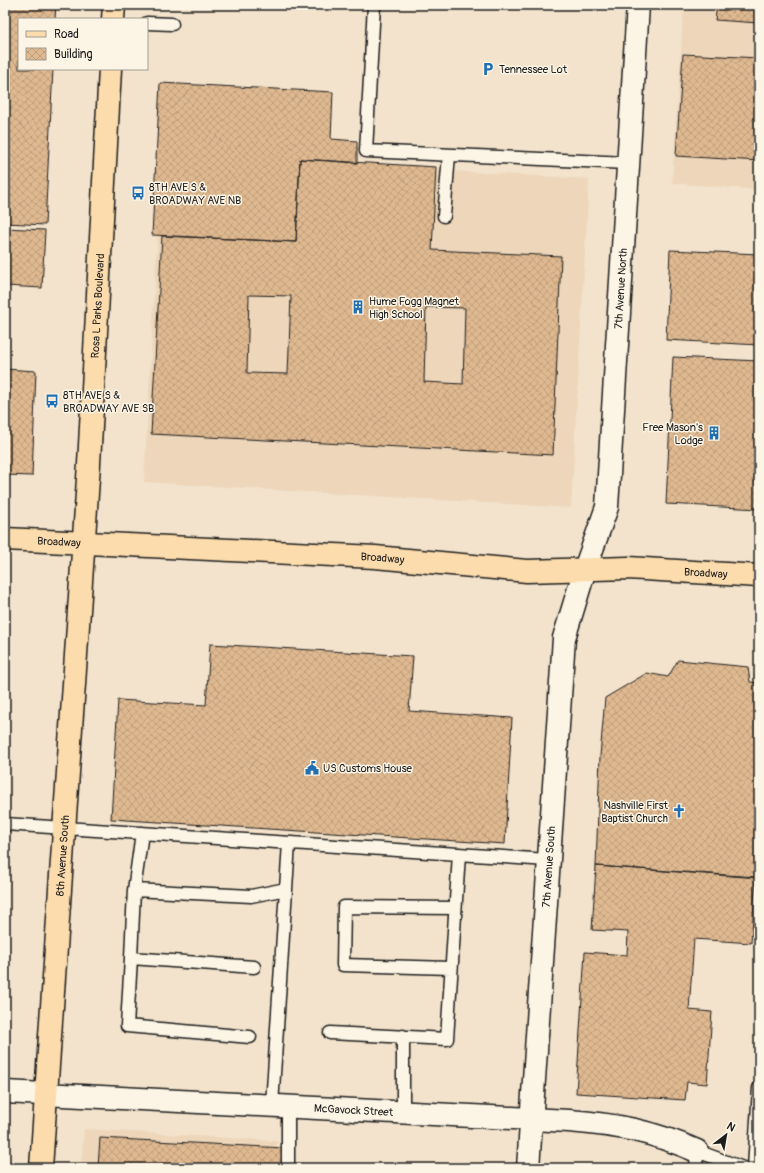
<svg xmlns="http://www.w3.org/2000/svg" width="764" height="1173" viewBox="0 0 764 1173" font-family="Pangolin,sans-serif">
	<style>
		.built { fill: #edd6ba }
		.building { fill: url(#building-cross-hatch); stroke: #1c1c1c; fill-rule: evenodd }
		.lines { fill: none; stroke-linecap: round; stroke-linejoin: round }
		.service-casing { stroke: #1c1c1c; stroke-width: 15 }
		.minor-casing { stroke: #1c1c1c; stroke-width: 25 }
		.primary-casing { stroke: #1c1c1c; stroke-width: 25 }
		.service { stroke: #fcf5e5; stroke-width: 12 }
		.minor { stroke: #fcf5e5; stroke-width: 22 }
		.primary { stroke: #fcdcac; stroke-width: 22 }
		.labels { text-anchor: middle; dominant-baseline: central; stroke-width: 3; stroke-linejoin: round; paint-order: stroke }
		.poi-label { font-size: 11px; fill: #1c1c1c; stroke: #fcf5e5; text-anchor: start }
		.street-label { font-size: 11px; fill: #1c1c1c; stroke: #fcf5e5 }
	</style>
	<defs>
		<pattern id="building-cross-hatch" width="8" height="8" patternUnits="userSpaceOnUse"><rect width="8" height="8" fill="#dfb990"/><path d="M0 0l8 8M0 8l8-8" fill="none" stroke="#bf9e7c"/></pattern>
	</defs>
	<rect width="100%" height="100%" fill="#f3e3cc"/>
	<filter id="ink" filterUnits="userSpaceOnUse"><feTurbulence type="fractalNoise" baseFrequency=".025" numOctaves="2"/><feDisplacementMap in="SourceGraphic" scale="8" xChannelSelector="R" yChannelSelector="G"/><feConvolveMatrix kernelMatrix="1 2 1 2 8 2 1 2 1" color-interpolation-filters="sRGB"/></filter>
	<g filter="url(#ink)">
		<path class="built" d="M 684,5 L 759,5 L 759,190 L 672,183 Z
			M 162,154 L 589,179 L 571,508 L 144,482 Z
			M 84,1129 L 277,1141 L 276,1168 L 81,1168 Z"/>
		<path class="building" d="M 5,5 L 56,5 L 55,19 L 19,19 L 19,69 L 53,69 L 45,225 L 5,223 Z
			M 717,5 L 759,5 L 759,23 L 715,20 Z
			M 683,54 L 759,58 L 759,161 L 676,156 Z
			M 160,83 L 333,92 L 331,139 L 357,141 L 357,163 L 300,159 L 296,242 L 152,235 Z
			M 300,159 L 436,167 L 432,250 L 561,256 L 553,455 L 151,434 L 162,236 L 296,242 ZM 249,295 L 291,296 L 288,374 L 247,373 ZM 426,307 L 465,308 L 463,384 L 424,382 Z
			M 5,228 L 45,230 L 42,288 L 5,286 Z
			M 670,250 L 759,254 L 759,345 L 666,340 Z
			M 673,357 L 759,361 L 759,509 L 666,504 Z
			M 5,369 L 36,371 L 32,476 L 5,475 Z
			M 210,644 L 413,656 L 409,711 L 512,718 L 505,844 L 111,819 L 118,700 L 206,705 Z
			M 678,660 L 748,667 L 750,682 L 759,683 L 759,878 L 596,866 L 600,756 L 605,698 L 647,673 L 668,677 Z
			M 596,866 L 756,877 L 751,943 L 694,939 L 689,1010 L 712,1012 L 707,1084 L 687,1082 L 685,1100 L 576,1093 L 585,952 L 627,955 L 628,932 L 592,930 Z
			M 100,1138 L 284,1148 L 283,1168 L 98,1168 Z"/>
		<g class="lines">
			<g class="service-casing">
				<path id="service" d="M 374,5 L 366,151 L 627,163
					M 147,23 L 172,24
					M 444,216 L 449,155
					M 5,824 L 548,860
					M 134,890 L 251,896 L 286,889
					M 131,958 L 134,890 L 142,833
					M 451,968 L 343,965 L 344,907 L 455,908
					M 330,1033 L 447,1039 L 459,854
					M 403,1036 L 403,1112
					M 250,1037 L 127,1026 L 131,958 L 254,967
					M 272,1105 L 289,843
					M 288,1106 L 288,1168
					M 696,1168 L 697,1151 L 743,1168
					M 754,1168 L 759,1088"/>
			</g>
			<g class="minor-casing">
				<g id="minor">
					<path id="s1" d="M 5,1092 L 569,1121 C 619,1125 651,1131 697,1151"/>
					<path id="s2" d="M 528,1168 L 564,638 L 585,569 L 607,507 L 638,5"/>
				</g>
			</g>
			<g class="primary-casing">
				<g id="primary">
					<path d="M 113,19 L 114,5"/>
					<path id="s3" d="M 5,539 L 375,557 L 527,571 L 628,568 L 759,576"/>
					<path id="s4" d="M 41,1168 L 89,464 L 110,69"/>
				</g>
			</g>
			<use href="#service" class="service"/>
			<use href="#minor" class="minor"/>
			<use href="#primary" class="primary"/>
		</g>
	</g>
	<defs>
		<g id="parking-bare" transform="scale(1.08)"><path d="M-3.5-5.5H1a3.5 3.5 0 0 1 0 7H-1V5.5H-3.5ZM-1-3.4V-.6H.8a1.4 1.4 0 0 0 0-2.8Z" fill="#1f6fb2" stroke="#fcf5e5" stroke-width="2.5" paint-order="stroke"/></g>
		<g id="bus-bare" transform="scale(1.08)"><path d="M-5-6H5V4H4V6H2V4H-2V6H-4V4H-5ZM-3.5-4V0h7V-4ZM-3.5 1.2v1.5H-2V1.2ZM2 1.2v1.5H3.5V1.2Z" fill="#1f6fb2" stroke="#fcf5e5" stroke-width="2.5" paint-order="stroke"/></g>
		<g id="building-bare" transform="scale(1.08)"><path d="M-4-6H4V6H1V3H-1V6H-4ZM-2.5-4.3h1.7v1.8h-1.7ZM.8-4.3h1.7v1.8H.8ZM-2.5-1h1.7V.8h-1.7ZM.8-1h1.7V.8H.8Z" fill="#1f6fb2" stroke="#fcf5e5" stroke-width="2.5" paint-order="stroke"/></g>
		<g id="civic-bare" transform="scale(1.08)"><path d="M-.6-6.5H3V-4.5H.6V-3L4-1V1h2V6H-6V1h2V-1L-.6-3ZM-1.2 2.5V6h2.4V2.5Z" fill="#1f6fb2" stroke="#fcf5e5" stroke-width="2.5" paint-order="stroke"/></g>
		<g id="church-bare" transform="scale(1.08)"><path d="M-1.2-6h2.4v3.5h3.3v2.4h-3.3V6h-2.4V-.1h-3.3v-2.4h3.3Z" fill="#1f6fb2" stroke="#fcf5e5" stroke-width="2.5" paint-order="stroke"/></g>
	</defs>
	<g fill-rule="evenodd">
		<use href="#parking-bare" x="488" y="69"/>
		<use href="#bus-bare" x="138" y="193"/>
		<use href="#building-bare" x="358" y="307"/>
		<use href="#bus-bare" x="52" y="401"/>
		<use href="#building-bare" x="714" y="433"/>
		<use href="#civic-bare" x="312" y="768"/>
		<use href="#church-bare" x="679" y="811"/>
	</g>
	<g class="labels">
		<g class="poi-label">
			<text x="499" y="69">Tennessee Lot</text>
			<text x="149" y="187">8TH AVE S &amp;<tspan x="149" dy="13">BROADWAY AVE NB</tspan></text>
			<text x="369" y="301">Hume Fogg Magnet<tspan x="369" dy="13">High School</tspan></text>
			<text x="63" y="395">8TH AVE S &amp;<tspan x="63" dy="13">BROADWAY AVE SB</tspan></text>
			<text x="703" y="427" text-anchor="end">Free Mason's<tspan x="703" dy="13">Lodge</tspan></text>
			<text x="323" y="768">US Customs House</text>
			<text x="668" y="805" text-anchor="end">Nashville First<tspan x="668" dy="13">Baptist Church</tspan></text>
		</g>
		<g class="street-label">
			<text stroke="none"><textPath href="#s2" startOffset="888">7th Avenue North</textPath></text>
			<text stroke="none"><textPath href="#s4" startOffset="864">Rosa L Parks Boulevard</textPath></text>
			<text stroke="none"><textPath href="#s3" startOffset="54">Broadway</textPath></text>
			<text stroke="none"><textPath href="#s3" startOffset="378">Broadway</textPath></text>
			<text stroke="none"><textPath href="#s3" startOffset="702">Broadway</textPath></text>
			<text stroke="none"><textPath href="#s4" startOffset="313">8th Avenue South</textPath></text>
			<text stroke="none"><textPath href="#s2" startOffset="302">7th Avenue South</textPath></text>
			<text stroke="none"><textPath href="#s1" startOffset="349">McGavock Street</textPath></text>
		</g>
	</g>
	<rect width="764" height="1173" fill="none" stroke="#fcf5e5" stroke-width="20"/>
	<rect x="10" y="10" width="744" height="1153" fill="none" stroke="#1c1c1c" stroke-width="1.5" filter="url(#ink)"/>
	<rect x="18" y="18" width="130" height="52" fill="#fcf5e5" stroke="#a29e95"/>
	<rect x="26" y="31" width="20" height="6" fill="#fcdcac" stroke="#a29e95"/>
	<text x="54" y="38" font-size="12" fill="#1c1c1c">Road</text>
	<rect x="26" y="48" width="20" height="12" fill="url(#building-cross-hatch)" stroke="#a29e95"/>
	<text x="54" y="58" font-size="12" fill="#1c1c1c">Building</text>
	<g transform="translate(726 1135) rotate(31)" stroke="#fcf5e5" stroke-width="3" paint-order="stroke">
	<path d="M0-3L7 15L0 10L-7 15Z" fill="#1c1c1c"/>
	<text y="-6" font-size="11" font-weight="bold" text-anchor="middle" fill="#1c1c1c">N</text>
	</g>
</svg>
